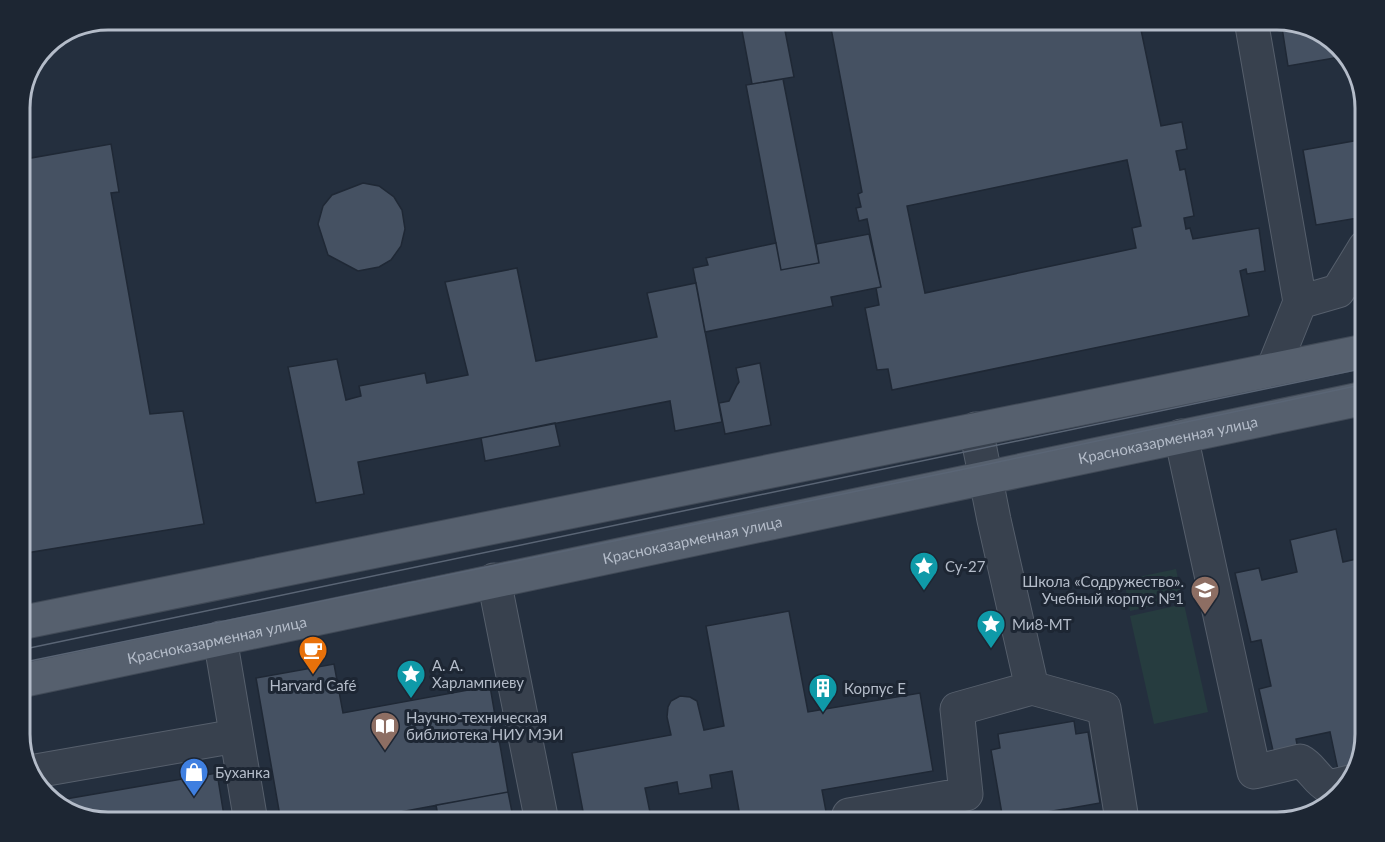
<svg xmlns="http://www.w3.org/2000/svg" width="1385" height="842" viewBox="0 0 1385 842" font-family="Lato,sans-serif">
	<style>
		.grass { fill: #263c3f }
		.building { fill: #455162; stroke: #1f2835; stroke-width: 1.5; fill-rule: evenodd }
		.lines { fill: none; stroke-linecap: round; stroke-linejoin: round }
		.minor-casing { stroke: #565f6c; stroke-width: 35 }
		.major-casing { stroke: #414a57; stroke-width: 35 }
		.minor { stroke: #38414e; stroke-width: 33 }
		.major { stroke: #56606e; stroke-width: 33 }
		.tram { stroke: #5a6575; stroke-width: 1.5 }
		.labels { text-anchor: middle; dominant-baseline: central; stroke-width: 6; stroke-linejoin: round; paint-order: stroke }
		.street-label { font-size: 15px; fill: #b4bcc9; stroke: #1d2633 }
		.poi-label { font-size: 15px; fill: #b4bcc9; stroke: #1d2633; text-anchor: start }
		.rim { fill: none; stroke: #b4bcc9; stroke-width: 3 }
	</style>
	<rect width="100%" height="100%" fill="#242f3e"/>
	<path class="grass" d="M 1176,569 L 1182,599 L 1130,611 L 1124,580 Z
		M 1184,604 L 1208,712 L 1154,724 L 1130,616 Z"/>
	<path class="building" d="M 257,20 L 300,20 L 258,27 Z
		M 740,20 L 783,20 L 794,77 L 752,84 Z
		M 821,20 L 1139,20 L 1161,126 L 1182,122 L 1187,149 L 1176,151 L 1180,170 L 1185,169 L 1194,216 L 1184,218 L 1186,229 L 1190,228 L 1193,239 L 1259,228 L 1265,271 L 1247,274 L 1246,269 L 1240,271 L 1249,316 L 892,390 L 888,369 L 877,370 L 865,308 L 879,305 L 876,288 L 881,287 L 867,219 L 859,221 L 856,208 L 861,207 L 858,194 L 862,192 L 830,23 L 822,25 ZM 1127,160 L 1141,226 L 1132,228 L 1136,248 L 925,293 L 907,206 Z
		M 1281,21 L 1321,32 L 1346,56 L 1288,66 Z
		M 783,79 L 819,263 L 781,270 L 746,85 Z
		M 1365,139 L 1365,185 L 1360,186 L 1364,217 L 1316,225 L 1303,150 Z
		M 111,144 L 119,192 L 111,193 L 150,414 L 183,411 L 204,524 L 20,554 L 20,160 Z
		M 363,183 L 379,186 L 394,197 L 402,210 L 405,229 L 401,246 L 391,260 L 379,267 L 358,271 L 328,255 L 318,224 L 323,206 L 332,195 Z
		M 869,234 L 881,287 L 831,297 L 833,306 L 705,332 L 693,268 L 708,265 L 706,258 L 776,243 L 781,270 L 819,263 L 816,244 Z
		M 517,268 L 536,361 L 657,337 L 647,293 L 696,283 L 722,422 L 675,431 L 670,401 L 358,462 L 364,494 L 316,503 L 288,367 L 337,359 L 346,400 L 361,396 L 359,386 L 425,373 L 427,383 L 468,375 L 445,282 Z
		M 760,363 L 771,425 L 725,434 L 719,403 L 729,401 L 737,385 L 739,382 L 736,368 Z
		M 555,423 L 560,446 L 485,461 L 481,438 Z
		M 1336,529 L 1343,562 L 1365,557 L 1365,734 L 1357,766 L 1338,770 L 1330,732 L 1296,739 L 1298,749 L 1274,755 L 1259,689 L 1271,686 L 1261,640 L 1251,642 L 1235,573 L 1259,568 L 1262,580 L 1297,572 L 1290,540 Z
		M 789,611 L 808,712 L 920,693 L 933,771 L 822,790 L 828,822 L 741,822 L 732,771 L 710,775 L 712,788 L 679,794 L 677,782 L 645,788 L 652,822 L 585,822 L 572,753 L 671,735 L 667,717 L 668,707 L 671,701 L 680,696 L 690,697 L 697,701 L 704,730 L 724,726 L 706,626 Z
		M 334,664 L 343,713 L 490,686 L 508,792 L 362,819 L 363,822 L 281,822 L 256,678 Z
		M 1074,721 L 1076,734 L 1088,732 L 1100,803 L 1003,820 L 991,750 L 1000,748 L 998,734 Z
		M 217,773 L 225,822 L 108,822 L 64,810 L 54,801 Z
		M 508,792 L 514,822 L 439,822 L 436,805 Z
		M 1064,809 L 1067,822 L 1042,822 L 1040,813 Z
		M 1254,814 L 1255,822 L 1203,822 Z"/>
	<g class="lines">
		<g class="minor-casing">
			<path id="minor" d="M 1251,20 L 1300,302 L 1273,369
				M 1300,302 L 1338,291 L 1365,247
				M 1181,436 L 1254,772 L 1300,761 C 1312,767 1316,780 1329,787 L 1350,782
				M 494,580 L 542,822
				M 220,638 L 251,822
				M 1032,688 L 1104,708 L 1122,820
				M 30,772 L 236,736
				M 850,822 L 849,815 L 966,794 L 957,709 L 1032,688 L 994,520 L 976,429"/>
		</g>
		<g class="major-casing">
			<g id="major">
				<path d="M 20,623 L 1365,351"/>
				<path id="s1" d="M 20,681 L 1365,398"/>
			</g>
		</g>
		<use href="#minor" class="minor"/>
		<use href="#major" class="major"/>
		<path class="tram" d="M 20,650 L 1365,368
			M 20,663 L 984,465 L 1365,384"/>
	</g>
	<defs>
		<g id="sight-pin" transform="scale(1.5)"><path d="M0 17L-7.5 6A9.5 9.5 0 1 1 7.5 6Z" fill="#0f9aa8" stroke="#1d2633"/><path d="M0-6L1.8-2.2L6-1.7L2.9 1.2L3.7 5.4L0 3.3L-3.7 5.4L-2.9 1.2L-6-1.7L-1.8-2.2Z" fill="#fff"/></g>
		<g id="school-pin" transform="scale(1.5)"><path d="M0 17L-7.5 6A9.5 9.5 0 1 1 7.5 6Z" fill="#8d6e63" stroke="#1d2633"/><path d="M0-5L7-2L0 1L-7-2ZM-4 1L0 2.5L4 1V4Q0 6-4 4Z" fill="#fff"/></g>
		<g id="cafe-pin" transform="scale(1.5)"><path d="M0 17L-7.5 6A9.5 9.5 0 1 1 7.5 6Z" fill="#e8710a" stroke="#1d2633"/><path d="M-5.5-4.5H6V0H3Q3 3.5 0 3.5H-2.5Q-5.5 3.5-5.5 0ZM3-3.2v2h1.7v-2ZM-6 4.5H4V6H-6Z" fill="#fff"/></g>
		<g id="building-pin" transform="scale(1.5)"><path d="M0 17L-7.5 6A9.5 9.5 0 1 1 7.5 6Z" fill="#0f9aa8" stroke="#1d2633"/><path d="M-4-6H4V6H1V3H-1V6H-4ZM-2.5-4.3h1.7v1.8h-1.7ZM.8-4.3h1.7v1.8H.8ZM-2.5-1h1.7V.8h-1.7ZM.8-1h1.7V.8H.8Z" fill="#fff"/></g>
		<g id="library-pin" transform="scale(1.5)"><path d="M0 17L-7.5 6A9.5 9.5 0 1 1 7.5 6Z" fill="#8d6e63" stroke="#1d2633"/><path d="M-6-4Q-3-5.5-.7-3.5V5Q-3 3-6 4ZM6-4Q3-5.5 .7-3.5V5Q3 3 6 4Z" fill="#fff"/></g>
		<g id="shop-pin" transform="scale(1.5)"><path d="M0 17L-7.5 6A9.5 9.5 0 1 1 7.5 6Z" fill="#3f7fe0" stroke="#1d2633"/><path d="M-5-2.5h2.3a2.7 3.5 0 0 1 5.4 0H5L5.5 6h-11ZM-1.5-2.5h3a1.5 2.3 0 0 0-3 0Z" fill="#fff"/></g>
	</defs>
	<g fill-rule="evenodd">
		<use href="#sight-pin" x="924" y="566"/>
		<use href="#school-pin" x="1205" y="590"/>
		<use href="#sight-pin" x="991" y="624"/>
		<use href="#cafe-pin" x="313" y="650"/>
		<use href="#sight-pin" x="411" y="674"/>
		<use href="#building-pin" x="823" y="688"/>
		<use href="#library-pin" x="385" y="726"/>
		<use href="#shop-pin" x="194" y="772"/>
	</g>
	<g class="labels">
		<g class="street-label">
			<text stroke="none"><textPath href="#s1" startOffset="1173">Красноказарменная улица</textPath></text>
			<text stroke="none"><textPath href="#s1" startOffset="687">Красноказарменная улица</textPath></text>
			<text stroke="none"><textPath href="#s1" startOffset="201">Красноказарменная улица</textPath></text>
		</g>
		<g class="poi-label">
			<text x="945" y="566">Су-27</text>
			<text x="1184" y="581" text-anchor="end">Школа «Содружество».<tspan x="1184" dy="17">Учебный корпус №1</tspan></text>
			<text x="1012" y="624">Ми8-МТ</text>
			<text x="432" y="665">А. А.<tspan x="432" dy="17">Харлампиеву</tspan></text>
			<text x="313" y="685" text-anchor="middle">Harvard Café</text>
			<text x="844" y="688">Корпус Е</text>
			<text x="406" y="717">Научно-техническая<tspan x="406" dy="17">библиотека НИУ МЭИ</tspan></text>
			<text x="215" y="772">Буханка</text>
		</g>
	</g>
	<path d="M0 0H1385V842H0ZM108 30H1277A78 78 0 0 1 1355 108V734A78 78 0 0 1 1277 812H108A78 78 0 0 1 30 734V108A78 78 0 0 1 108 30Z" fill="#1d2633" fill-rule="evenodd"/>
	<path class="rim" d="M108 30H1277A78 78 0 0 1 1355 108V734A78 78 0 0 1 1277 812H108A78 78 0 0 1 30 734V108A78 78 0 0 1 108 30Z"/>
</svg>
